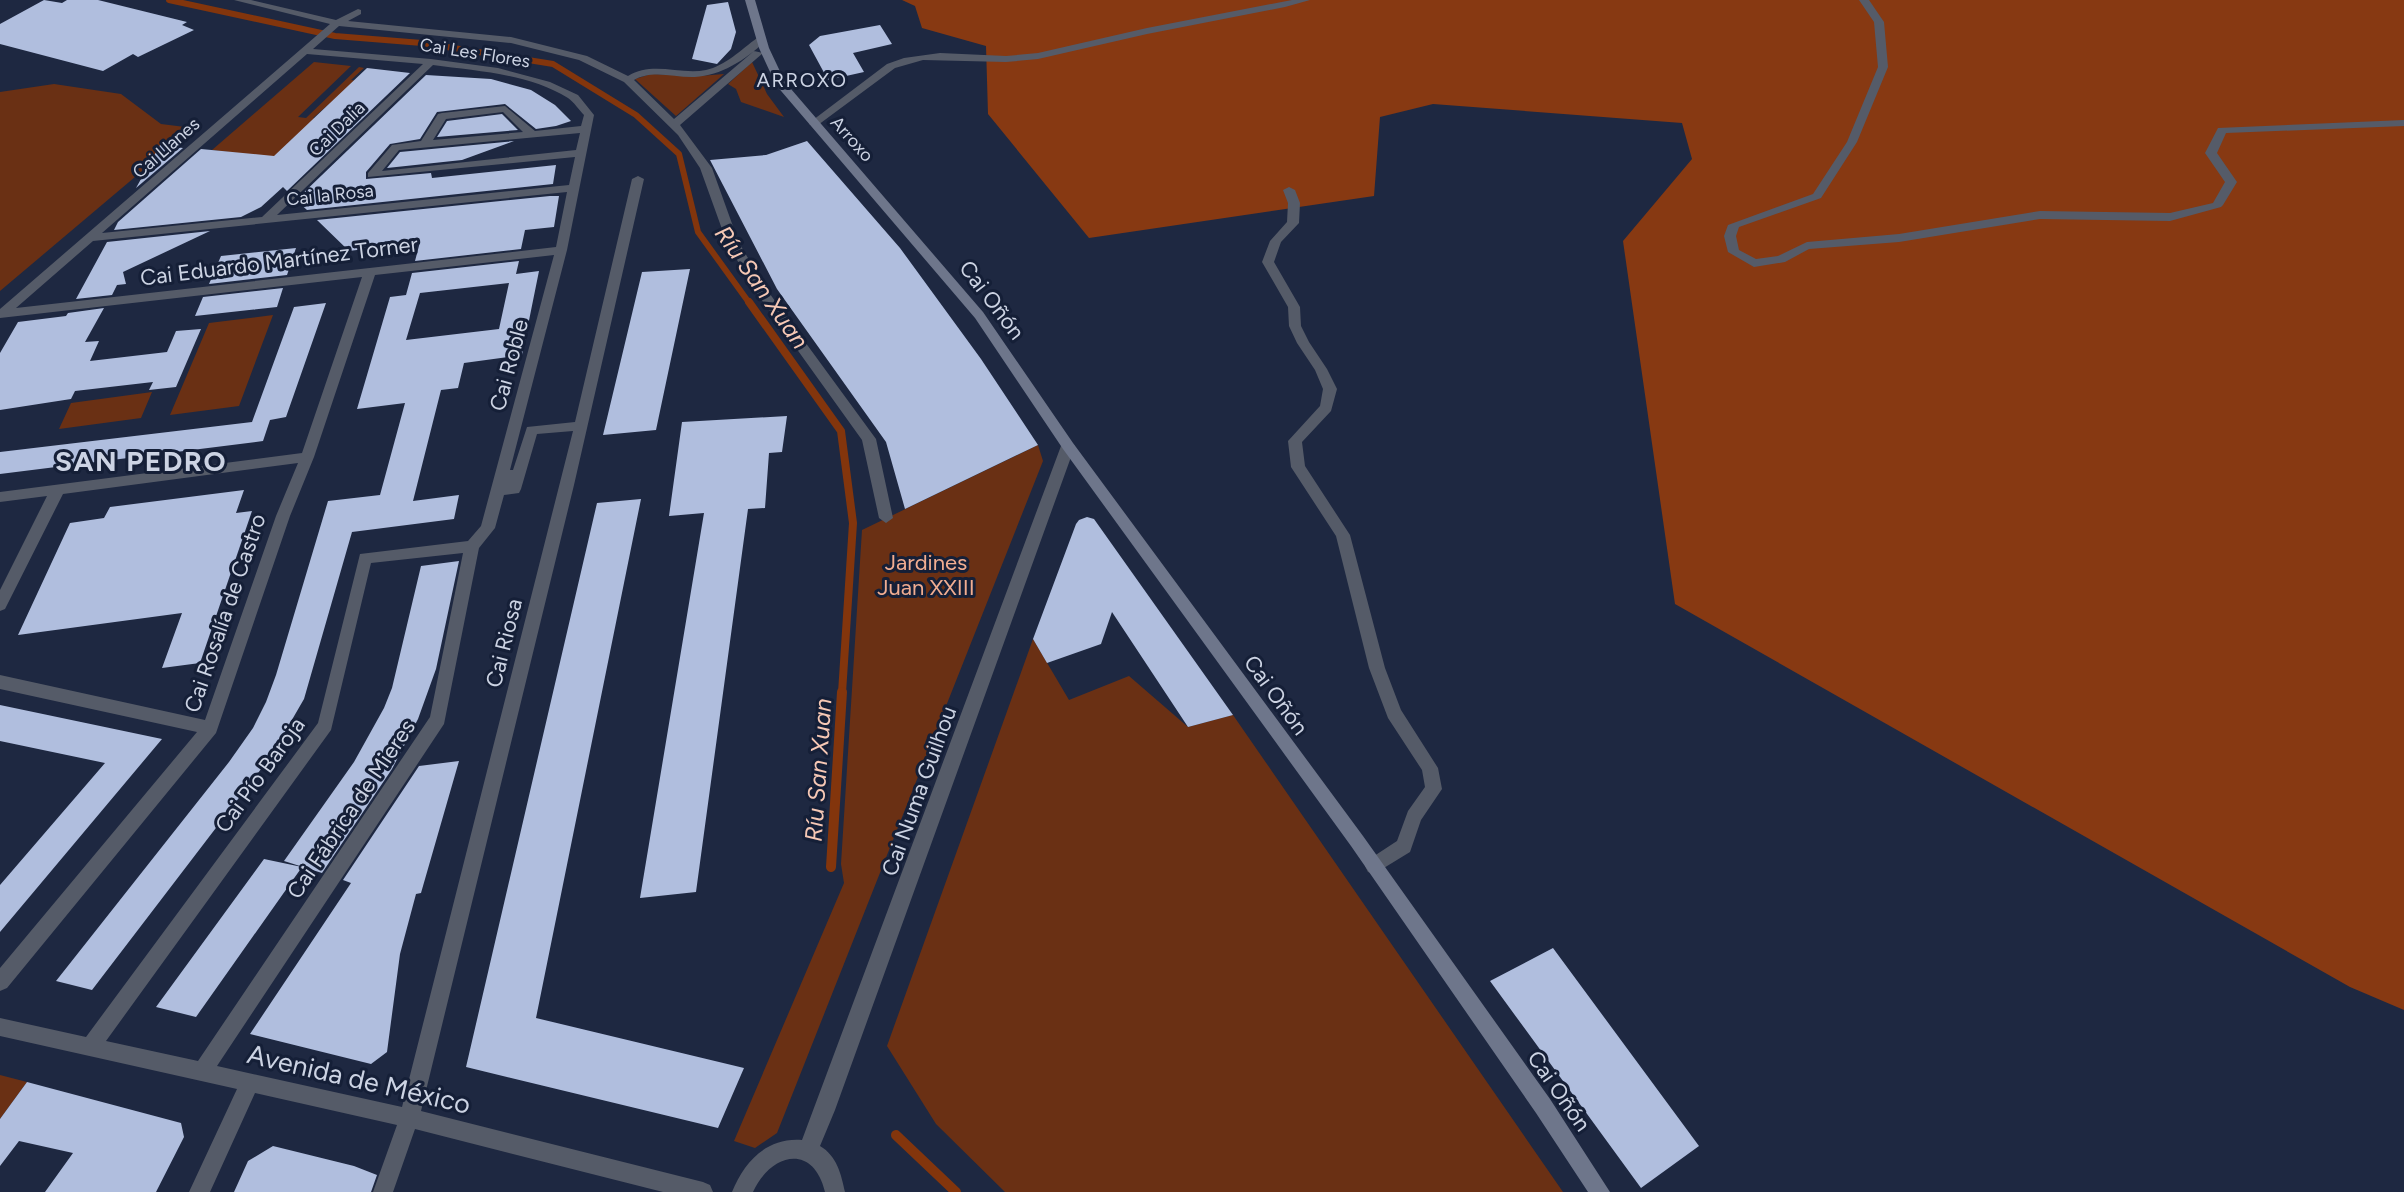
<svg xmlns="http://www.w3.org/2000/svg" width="2404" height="1192" viewBox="0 0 2404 1192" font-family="Figtree,sans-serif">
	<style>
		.green { fill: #6a3014; fill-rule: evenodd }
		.forest { fill: #873912 }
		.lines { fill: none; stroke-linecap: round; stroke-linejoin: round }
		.stream-far2 { stroke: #83350c; stroke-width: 6 }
		.stream-far1 { stroke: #83350c; stroke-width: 8 }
		.stream { stroke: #83350c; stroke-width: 10 }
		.building { fill: #b0bede; fill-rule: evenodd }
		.street { fill: #555b68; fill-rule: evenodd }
		.secondary { fill: #6e768b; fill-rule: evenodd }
		.labels { text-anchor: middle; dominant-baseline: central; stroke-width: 6; stroke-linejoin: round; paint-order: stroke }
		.far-street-label { font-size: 18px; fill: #ccd3e3; stroke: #151f37 }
		.far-neighbourhood-label { font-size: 20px; letter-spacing: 1.5px; fill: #ccd3e3; stroke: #151f37 }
		.street-label { font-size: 22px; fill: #ccd3e3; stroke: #151f37 }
		.park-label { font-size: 22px; fill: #f1ad91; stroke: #151f37 }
		.water-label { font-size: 24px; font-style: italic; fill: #f6c8b5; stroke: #151f37 }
		.near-street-label { font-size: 27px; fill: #ccd3e3; stroke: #151f37 }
		.district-label { font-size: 28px; font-weight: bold; letter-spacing: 1.5px; fill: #ccd3e3; stroke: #151f37 }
	</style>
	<rect width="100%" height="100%" fill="#1e2841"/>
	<path class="green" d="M 314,62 L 351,66 L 298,117 L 306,118 L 359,67 L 364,68 L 351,80 L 364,82 L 356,91 L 377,94 L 371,99 L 352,97 L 348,100 L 361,105 L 359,108 L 364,108 L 340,132 L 308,129 L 292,139 L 271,165 L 259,171 L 247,182 L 246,189 L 239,194 L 208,197 L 254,155 L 212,150 ZM 329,104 L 351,106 L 351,107 L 337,121 L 313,118 Z
		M 752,62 L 767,94 L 784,117 L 741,102 L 736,89 L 728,84 Z
		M 651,74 L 700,76 L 724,74 L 676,116 L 635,79 Z
		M 54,84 L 121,94 L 161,124 L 193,128 L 0,291 L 0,92 Z
		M 273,315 L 239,406 L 170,415 L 209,323 Z
		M 152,392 L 141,418 L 59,429 L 71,403 Z
		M 1038,445 L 1043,461 L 777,1133 L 755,1148 L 734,1141 L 844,883 L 841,864 L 862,530 Z
		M 1033,639 L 1069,700 L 1129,676 L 1188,727 L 1233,715 L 1563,1192 L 1005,1192 L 936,1124 L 887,1046 Z
		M 0,1075 L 27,1082 L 0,1119 Z"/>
	<path class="forest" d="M 902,0 L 2404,0 L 2404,1010 L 2350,987 L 1675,604 L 1623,241 L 1692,159 L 1682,123 L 1433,104 L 1380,117 L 1374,196 L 1089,238 L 988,114 L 986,46 L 922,28 L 915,6 Z"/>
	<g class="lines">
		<path class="stream-far2" d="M 169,0 L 335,36 L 422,43 L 553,64 L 636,115 L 679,154 L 698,232 L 750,304"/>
		<path class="stream-far1" d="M 749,302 L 841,431 L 853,523 L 842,693"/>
		<path class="stream" d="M 831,867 L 842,692
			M 896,1135 L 956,1192"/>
	</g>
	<path class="building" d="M 44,0 L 62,3 L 67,0 L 98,0 L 187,22 L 182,25 L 194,30 L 138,57 L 133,54 L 103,71 L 0,44 L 0,24 Z
		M 728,2 L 736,32 L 731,49 L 717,64 L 692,59 L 707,5 Z
		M 880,25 L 892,44 L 853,53 L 864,72 L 828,80 L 809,45 L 820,36 Z
		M 367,68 L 410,73 L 287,191 L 283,187 L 261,207 L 241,217 L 114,230 L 118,222 L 201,149 L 274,156 Z
		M 426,75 L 491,79 L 531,90 L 555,105 L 571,121 L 556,126 L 536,129 L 505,104 L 437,112 L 420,139 L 390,144 L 366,172 L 366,179 L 431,173 L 432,178 L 556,165 L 553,184 L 307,210 L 296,200 Z
		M 502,114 L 518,130 L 437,137 L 447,121 Z
		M 514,141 L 462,160 L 387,168 L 400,152 Z
		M 807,141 L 900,248 L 981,359 L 1038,445 L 905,509 L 886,442 L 777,289 L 710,160 L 766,155 Z
		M 160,145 L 183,148 L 136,188 Z
		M 550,196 L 559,196 L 554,227 L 525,230 L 521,249 L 415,261 L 420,242 L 349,251 L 317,220 Z
		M 210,231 L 123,272 L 126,284 L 117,285 L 112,295 L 76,299 L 107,242 Z
		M 296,248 L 287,275 L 209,284 L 221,256 Z
		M 519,261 L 516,274 L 539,271 L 522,355 L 464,363 L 458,388 L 441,390 L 413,501 L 459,495 L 454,519 L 352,532 L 304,699 L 271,756 L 92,990 L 56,981 L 229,762 L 253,728 L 266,702 L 276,675 L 328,501 L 380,495 L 405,403 L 357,409 L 390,297 L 406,295 L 412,273 ZM 509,283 L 499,329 L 406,340 L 420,293 Z
		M 690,269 L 656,430 L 603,435 L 642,272 Z
		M 283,288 L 277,307 L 195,316 L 203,297 Z
		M 326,303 L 286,417 L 270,420 L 263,441 L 0,474 L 0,452 L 252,422 L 294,307 Z
		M 104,308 L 85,342 L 99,341 L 90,361 L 167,352 L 176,331 L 201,329 L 176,387 L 149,390 L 153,382 L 75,391 L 71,399 L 0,410 L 0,353 L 18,322 L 66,316 L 68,313 Z
		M 787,416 L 782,452 L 769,453 L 765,508 L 748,509 L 696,892 L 640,898 L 704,513 L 669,516 L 682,422 Z
		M 244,490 L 236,513 L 252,511 L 200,663 L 162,668 L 182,613 L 18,635 L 70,523 L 104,518 L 110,507 Z
		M 641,499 L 536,1018 L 744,1068 L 718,1128 L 466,1067 L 597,503 Z
		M 1087,517 L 1094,519 L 1233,715 L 1188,727 L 1112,612 L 1101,644 L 1047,663 L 1033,639 L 1076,524 L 1079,520 Z
		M 459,561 L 436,669 L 418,719 L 392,769 L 322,873 L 284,861 L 354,762 L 384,708 L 392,688 L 421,566 Z
		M 0,705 L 162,739 L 0,932 L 0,885 L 105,763 L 0,741 Z
		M 459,761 L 421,893 L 416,894 L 400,954 L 387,1052 L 371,1064 L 250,1034 L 351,883 L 343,880 L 419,766 Z
		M 264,859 L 302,867 L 196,1017 L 156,1007 Z
		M 1553,948 L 1699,1146 L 1641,1188 L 1490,981 Z
		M 27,1082 L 181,1123 L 184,1137 L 156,1192 L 45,1192 L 73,1153 L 19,1141 L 0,1166 L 0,1119 Z
		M 273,1146 L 354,1166 L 377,1175 L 371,1192 L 234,1192 L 248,1161 Z"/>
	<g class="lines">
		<path class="street" d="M 234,0 L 251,0 L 336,20 L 358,9 L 361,10 L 361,14 L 348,21 L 511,37 L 587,56 L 628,76 C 652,61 680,75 706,70 C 725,66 742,49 757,38 L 766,40 C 749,58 721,76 695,77 C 675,78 653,69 634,80 L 674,119 L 754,51 L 763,53 L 680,125 L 712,168 L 739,243 L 767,290 L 876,439 L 893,518 L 886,523 L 879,518 L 862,440 L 756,292 L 727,243 L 700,168 L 678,135 L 624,82 L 579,60 L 511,43 L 339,26 L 313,49 L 431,59 L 498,68 L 550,82 L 578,95 L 594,115 L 567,250 L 510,470 L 513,470 L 527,427 L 575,422 L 632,179 L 638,176 L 644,179 L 574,485 L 421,1111 L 703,1182 L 710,1185 L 713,1192 L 663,1192 L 415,1129 L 393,1192 L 373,1192 L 397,1125 L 255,1093 L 210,1192 L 189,1192 L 237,1089 L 0,1036 L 0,1018 L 86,1037 L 318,723 L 360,554 L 468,541 L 481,526 L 554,255 L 375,275 L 314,457 L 290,516 L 216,733 L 7,988 L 0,991 L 0,968 L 197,732 L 0,689 L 0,675 L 205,720 L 276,516 L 298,463 L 63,494 L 5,609 L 0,611 L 0,590 L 47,496 L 0,502 L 0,492 L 302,453 L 362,277 L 0,318 L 0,309 L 330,24 ZM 307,54 L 423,64 L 262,217 L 102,233 ZM 433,65 C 478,71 529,74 568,98 C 574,102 579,110 584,115 L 581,126 L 535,131 L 505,106 L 442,113 L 438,114 L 421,141 L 392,145 L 368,173 L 368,177 L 575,157 L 569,185 L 277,215 ZM 503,112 L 523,132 L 433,140 L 446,119 ZM 580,133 L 576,150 L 382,171 L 399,150 ZM 567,192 L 556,247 L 16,308 L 93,241 ZM 573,431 L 402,1107 L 217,1066 L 444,724 L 479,548 L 495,528 L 504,495 L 519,493 L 521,489 L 537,434 ZM 463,553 L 430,717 L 198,1061 L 106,1041 L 331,730 L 371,563 Z
			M 1292,0 L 1310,0 L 1285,7 L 1147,34 L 1038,59 L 1006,62 L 923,60 L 895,68 L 818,125 L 810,125 L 809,123 L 887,64 L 904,58 L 940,53 L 1006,56 L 1038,53 L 1147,28 Z
			M 1859,0 L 1869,0 L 1884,22 L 1888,67 L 1857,142 L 1821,198 L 1739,227 L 1736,236 L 1739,250 L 1756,259 L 1778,256 L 1807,242 L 1899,234 L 2040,211 L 2170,213 L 2213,203 L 2225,182 L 2205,153 L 2218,128 L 2404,120 L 2404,126 L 2226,133 L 2217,153 L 2237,182 L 2223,205 L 2221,207 L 2170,221 L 2040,219 L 1899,242 L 1809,249 L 1785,262 L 1754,267 L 1728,252 L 1724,236 L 1728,225 L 1813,194 L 1847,142 L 1878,67 L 1874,22 Z
			M 1289,187 L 1295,190 L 1300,203 L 1299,223 L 1281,242 L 1274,262 L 1300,307 L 1301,326 L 1309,342 L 1327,369 L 1337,389 L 1331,411 L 1302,442 L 1305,466 L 1350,535 L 1385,668 L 1401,710 L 1438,768 L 1442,789 L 1421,820 L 1410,852 L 1374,874 L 1368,872 L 1365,866 L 1368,860 L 1397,841 L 1408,811 L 1425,787 L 1422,770 L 1388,718 L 1369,668 L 1336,536 L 1291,467 L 1288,441 L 1320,406 L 1323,389 L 1315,370 L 1297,343 L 1289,326 L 1288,307 L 1262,262 L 1270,241 L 1287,222 L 1288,203 L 1283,190 Z
			M 1068,441 L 1075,446 L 835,1110 L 820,1146 C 837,1156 841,1174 845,1192 L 825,1192 C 813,1142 770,1154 753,1192 L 732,1192 C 744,1162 767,1137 802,1140 L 1061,446 Z"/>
		<path class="secondary" d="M 745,0 L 755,0 L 769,48 L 785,82 L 983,312 L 1073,443 L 1363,836 L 1550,1099 L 1610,1192 L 1588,1192 L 1536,1113 L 1351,846 L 1063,449 L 975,318 L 776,85 L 759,48 Z"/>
	</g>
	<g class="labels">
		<g class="far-street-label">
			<text transform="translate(475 53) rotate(9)">Cai Les Flores</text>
			<text transform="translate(337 129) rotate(-44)">Cai Dalia</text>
			<text transform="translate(852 139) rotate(48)">Arroxo</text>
			<text transform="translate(166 148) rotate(-41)">Cai Llanes</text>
			<text transform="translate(330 195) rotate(-6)">Cai la Rosa</text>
		</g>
		<g class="far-neighbourhood-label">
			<text x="802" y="80">ARROXO</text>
		</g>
		<g class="street-label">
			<text transform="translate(279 261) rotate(-7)">Cai Eduardo Martínez Torner</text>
			<text transform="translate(992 300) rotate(53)">Cai Oñón</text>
			<text transform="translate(509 365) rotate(-75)">Cai Roble</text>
			<text transform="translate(225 613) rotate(-71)">Cai Rosalía de Castro</text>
			<text transform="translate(504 643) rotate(-76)">Cai Riosa</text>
			<text transform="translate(1276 695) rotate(54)">Cai Oñón</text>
			<text transform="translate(260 775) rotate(-54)">Cai Pío Baroja</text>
			<text transform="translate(919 791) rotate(-70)">Cai Numa Guilhou</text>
			<text transform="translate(351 809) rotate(-56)">Cai Fábrica de Mieres</text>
			<text transform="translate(1559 1091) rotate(55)">Cai Oñón</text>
		</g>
		<g class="park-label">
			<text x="926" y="562">Jardines<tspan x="926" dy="25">Juan XXIII</tspan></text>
		</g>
		<g class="water-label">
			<text transform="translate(762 287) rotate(55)">Ríu San Xuan</text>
			<text transform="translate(818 770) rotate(-86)">Ríu San Xuan</text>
		</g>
		<g class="near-street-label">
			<text transform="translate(359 1079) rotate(13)">Avenida de México</text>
		</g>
		<g class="district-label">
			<text x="141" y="461">SAN PEDRO</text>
		</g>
	</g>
</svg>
